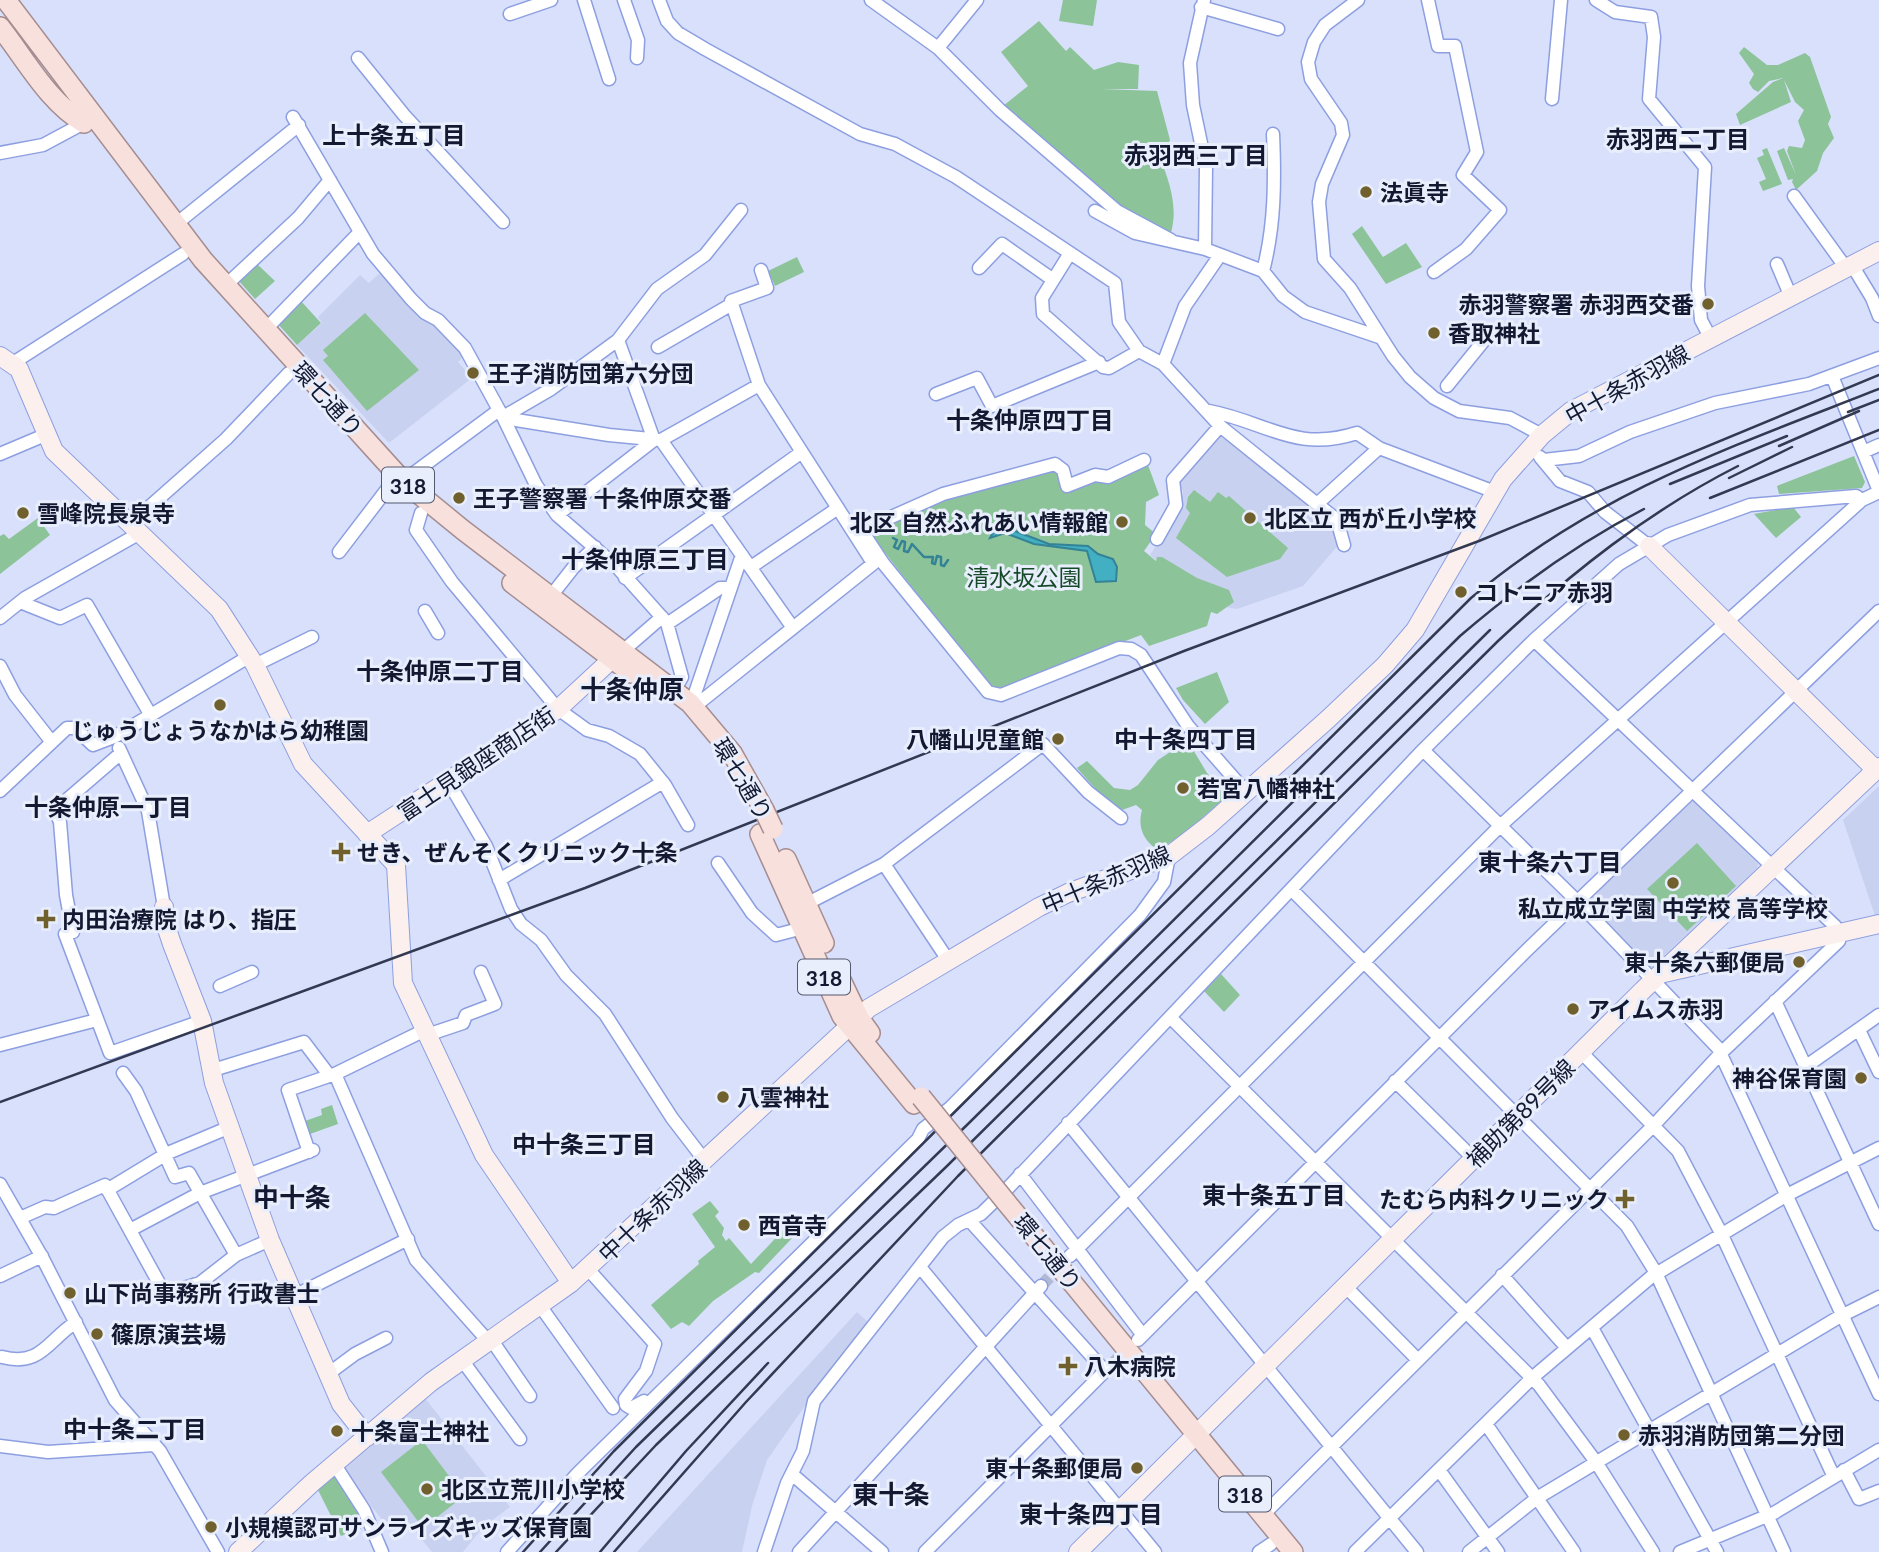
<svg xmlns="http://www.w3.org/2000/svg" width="1879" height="1552" viewBox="0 0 1879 1552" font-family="Lato,'Noto Sans JP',sans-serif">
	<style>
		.built { fill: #c8d1ef }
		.green { fill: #8cc399 }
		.water { fill: #42afc2; stroke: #348296; stroke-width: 2 }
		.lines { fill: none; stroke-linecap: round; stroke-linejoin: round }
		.stream { stroke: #348296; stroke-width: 2.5 }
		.street-tunnel { stroke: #b1b8d3; stroke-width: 12; stroke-dasharray: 12 6; stroke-linecap: butt }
		.street-casing { stroke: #8d9fe0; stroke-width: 15 }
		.secondary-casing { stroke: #8d9fe0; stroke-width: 20 }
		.primary-casing { stroke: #a58d91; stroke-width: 22 }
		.street { stroke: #fff; stroke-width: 12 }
		.secondary { stroke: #fbf0ed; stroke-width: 18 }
		.primary { stroke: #f8e0dc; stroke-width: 19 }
		.rail { stroke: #323951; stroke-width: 2.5 }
		.primary-bridge-casing { stroke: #a58d91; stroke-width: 22; stroke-linecap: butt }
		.primary-bridge { stroke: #f8e0dc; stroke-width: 19 }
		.poi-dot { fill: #70602e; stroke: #e9eefc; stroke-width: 2.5 }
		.labels { text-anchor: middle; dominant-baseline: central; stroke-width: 6; stroke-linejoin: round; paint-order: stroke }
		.shield { fill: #e9eefc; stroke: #53596e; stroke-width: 2 }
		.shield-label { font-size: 21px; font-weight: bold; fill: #131931 }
		.poi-label { font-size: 23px; font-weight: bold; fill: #131931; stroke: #e9eefc; text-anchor: start }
		.street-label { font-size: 23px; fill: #131931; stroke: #e9eefc }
		.park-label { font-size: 23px; fill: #164928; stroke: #e9eefc }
		.neighbourhood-label { font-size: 24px; font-weight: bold; fill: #131931; stroke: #e9eefc }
		.quarter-label { font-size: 26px; font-weight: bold; fill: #131931; stroke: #e9eefc }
	</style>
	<rect width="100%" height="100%" fill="#d8e0fc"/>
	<path class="built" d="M 381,272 L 466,354 L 458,362 L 472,378 L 389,443 L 297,345 L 322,323 L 318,317 L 360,275 L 369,283 Z
		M 1220,436 L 1286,483 L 1337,527 L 1341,542 L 1303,586 L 1237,609 L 1213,605 L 1150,555 L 1181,507 L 1183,492 L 1179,482 Z
		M 1879,786 L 1879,916 L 1875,916 L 1843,820 Z
		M 1694,800 L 1758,864 L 1757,868 L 1652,967 L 1649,967 L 1587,902 L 1589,897 Z
		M 857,1312 L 869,1323 L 807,1403 L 767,1460 L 752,1506 L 742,1552 L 637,1552 Z
		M 425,1398 L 510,1507 L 483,1527 L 463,1552 L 432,1552 L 406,1520 L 390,1530 L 344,1471 L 343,1466 Z"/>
	<path class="green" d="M 1063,0 L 1097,0 L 1093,26 L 1059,21 Z
		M 1039,21 L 1066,51 L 1070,47 L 1094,70 L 1118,62 L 1139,65 L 1138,89 L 1101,89 L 1157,91 L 1170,140 L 1160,158 C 1170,183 1178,207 1171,233 L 1121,207 L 1003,106 L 1028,86 L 1001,52 Z
		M 1744,47 L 1767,65 L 1778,65 L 1805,53 L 1810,57 L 1831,117 L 1828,124 L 1834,138 L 1823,153 L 1817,171 L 1796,190 L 1792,182 L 1793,179 L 1788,180 L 1777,151 L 1784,148 L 1796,175 L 1787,151 L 1789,146 L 1802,148 L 1805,140 L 1798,121 L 1804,110 L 1795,102 L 1784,80 L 1791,102 L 1740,125 L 1736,114 L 1773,82 L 1783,78 L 1769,81 L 1758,92 L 1753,89 L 1749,83 L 1754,74 L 1739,53 Z
		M 1767,148 L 1782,184 L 1763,191 L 1759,182 L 1766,179 L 1757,158 L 1764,155 L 1762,150 Z
		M 1362,226 L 1383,257 L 1406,243 L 1422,267 L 1386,284 L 1352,234 Z
		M 797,257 L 804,272 L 775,286 L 768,271 Z
		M 257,264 L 275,281 L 255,299 L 238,280 Z
		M 300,300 L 321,323 L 297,345 L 277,323 Z
		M 365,313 L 419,370 L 367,411 L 323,360 L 328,356 L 323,350 Z
		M 1854,456 L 1865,482 L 1862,488 L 1779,494 L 1777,486 Z
		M 1148,465 L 1159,495 L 1146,502 L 1145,525 L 1156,534 L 1144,551 L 1156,561 L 1157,557 L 1162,557 L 1197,578 L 1229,590 L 1234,602 L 1217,614 L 1211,612 L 1207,626 L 1149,646 L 1141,635 L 999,690 L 991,688 L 871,535 C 917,497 984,489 1040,474 L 1052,471 L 1059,474 L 1064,489 L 1097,477 L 1109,482 Z
		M 1194,490 L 1210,502 L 1218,492 L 1226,498 L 1229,496 L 1288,548 L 1280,559 L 1227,577 L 1176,538 L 1190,513 L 1186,508 L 1188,497 Z
		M 1793,507 L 1801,517 L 1776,538 L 1754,514 Z
		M 38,518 L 50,535 L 0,574 L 0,536 L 4,534 L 9,539 Z
		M 1217,672 L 1229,702 L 1205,724 L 1183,700 L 1176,688 Z
		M 1184,743 L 1189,743 L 1207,773 L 1228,795 L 1185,833 L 1158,850 C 1144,841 1137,828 1142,810 L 1136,805 L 1122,810 L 1107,802 L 1077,768 L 1087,761 L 1114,788 L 1130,790 L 1138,785 L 1158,760 Z
		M 1697,843 L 1736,886 L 1687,931 L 1647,889 Z
		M 1221,974 L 1240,995 L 1224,1012 L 1204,991 Z
		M 332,1105 L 338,1124 L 310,1134 L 305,1121 L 322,1115 L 321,1109 Z
		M 710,1201 L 719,1212 L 715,1216 L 724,1228 L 722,1235 L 726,1241 L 729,1238 L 751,1264 L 788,1225 L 796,1234 L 759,1273 L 755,1272 L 713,1301 L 689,1326 L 682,1322 L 671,1329 L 651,1305 L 699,1264 L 698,1261 L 715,1247 L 692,1214 Z
		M 422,1440 L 464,1496 L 423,1528 L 381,1472 Z
		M 337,1473 L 367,1526 L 341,1536 L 317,1488 Z"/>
	<path class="water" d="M 1007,528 L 1049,544 L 1088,546 L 1098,554 L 1113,559 L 1117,567 L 1116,581 L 1096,582 L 1087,551 L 1034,544 L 1005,533 L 990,538 L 994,531 Z"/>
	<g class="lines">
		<path class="stream" d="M 1025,535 L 1026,531
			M 893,538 L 897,540 L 894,547 L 898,549 L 902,541 L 905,542 L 904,551 L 908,552 L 912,544 L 924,557 L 933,557 L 932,563 L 935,564 L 937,556 L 941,557 L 941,565 L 944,566 L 948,560"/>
		<path class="street-tunnel" d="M 1041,1286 L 1063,1263
			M 1109,1367 L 1131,1346"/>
		<g class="street-casing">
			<path id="street" d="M 584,0 L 609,79
				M 624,0 L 638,40 L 637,58
				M 659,0 L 667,21 L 678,33 L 705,49 L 860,134 L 895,144 L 956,177 L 1115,283 L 1119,322 L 1139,351 L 1163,364 L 1220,426 L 1337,520 L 1344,545
				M 871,0 L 938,48 L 1000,110 L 1117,211 L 1171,240
				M 1204,0 L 1190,63 L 1193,105 L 1206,167 L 1205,249
				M 1358,0 L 1325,25 L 1314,42 L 1308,62 L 1311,79 L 1341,123 L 1343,135 L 1322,184 L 1319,202 L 1324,259 L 1350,288 L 1393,356 L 1410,377 L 1434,398 L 1459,411 L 1510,418 L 1542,435
				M 1428,0 L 1438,46 L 1455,46 L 1477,152 L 1463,175 L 1500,210 L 1466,249 L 1434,272
				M 1596,0 L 1615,12 L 1651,17 L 1654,37 L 1649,99 L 1705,167 L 1698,286 L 1701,320 L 1711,339
				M 1201,7 L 1278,29
				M 510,14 L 551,0
				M 938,48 L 977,0
				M 358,58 L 404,115 L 503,222
				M 1552,99 L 1561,0
				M 293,117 L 373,254 L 411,299 L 425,313 L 438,320 L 465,348 L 499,410
				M 0,153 L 43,145 L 84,123
				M 1794,196 L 1846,268
				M 1095,211 L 1135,233 L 1205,249 L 1263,271 L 1283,296 L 1305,312 L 1379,337
				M 176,224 L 299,125
				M 1070,253 L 1042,298 L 1043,314 L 1103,367 L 1109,368 L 1139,351
				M 1777,264 L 1791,297
				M 1852,265 L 1872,298 L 1879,316
				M 979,268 L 1002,244 L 1052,279
				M 761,270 L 767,288 L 731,301 L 759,385 L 873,563
				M 1263,271 C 1275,225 1275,180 1273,134
				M 225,286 L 298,218 L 330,180
				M 265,330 L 359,233
				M 658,347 L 732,304
				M 13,363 L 183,254
				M 1163,364 L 1185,306 L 1220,255
				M 1832,376 L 1879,491
				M 1447,386 L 1490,333
				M 936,394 L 977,378 L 992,406 L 1099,362
				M 1209,411 C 1267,422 1295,453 1357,433 L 1379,448 L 1495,492
				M 661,440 L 793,628
				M 1863,452 L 1879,445
				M 0,454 L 45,435
				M 1540,457 L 1560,481 L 1588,492 L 1605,512 L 1649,546
				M 1544,460 L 1579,456 L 1630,432 L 1715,403 L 1809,384 L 1879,358
				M 403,481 L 499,410 L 503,417 L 516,420 L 609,435 L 661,440 L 759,385
				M 1317,504 L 1379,448
				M 421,513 L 416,530 L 452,582 L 558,709 L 587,730 L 609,736 L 640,754 L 665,785 L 688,825
				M 557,515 L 654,440 L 618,340
				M 130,524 L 226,439 L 289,373
				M 864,534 L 883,563 L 988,692 L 1001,695 L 1119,648 L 1131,649 L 1141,655 L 1188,726 L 1246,792
				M 859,536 L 880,522 L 943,494 L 1055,464 L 1063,470 L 1067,486 L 1095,475 L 1108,477 L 1144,460
				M 1157,539 L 1176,505 L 1173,480 L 1220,426
				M 339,552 L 391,484
				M 751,567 L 838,508
				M 625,578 L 802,452
				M 551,596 L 573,568 L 595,547
				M 20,602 L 60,618 L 87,605 L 150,714
				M 425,611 L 438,633
				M 0,618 L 25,598 L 140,533
				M 667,624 L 720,588 L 730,588
				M 617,656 L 662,617
				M 255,665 L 312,637
				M 0,666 L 15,695 L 51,741
				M 674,691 L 682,677 L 667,623 L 617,567 L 557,515 L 536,485 L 503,417 L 551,389 L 618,340 L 657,289 L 705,255 L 741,210
				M 691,705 L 742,555
				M 694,707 L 874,563
				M 119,748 L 148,811 L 164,907
				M 1423,750 L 1578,902 L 1718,1048 L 1879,1394
				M 449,783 L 486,846 L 511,909 L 521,924 L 541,940 L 566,975 L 605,1014 L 672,1118 L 705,1161
				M 0,791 L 67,728 L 75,728 L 93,745 L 114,737 L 250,656
				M 718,863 L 752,913 L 776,935 L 803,928
				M 884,864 L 948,960
				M 499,880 L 663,782
				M 1292,890 L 1627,1226 L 1656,1273 L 1784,1552
				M 806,904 L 884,864 L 1043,744 L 1088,792 L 1121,818
				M 73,932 L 66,895 L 60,822 L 55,810 L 121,753
				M 65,934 L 110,1053 L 202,1021
				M 220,986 L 252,972
				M 1775,1001 L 1879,1224
				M 1170,1017 L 1539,1385 L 1596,1462 L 1653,1552
				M 1859,1030 L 1879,1072
				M 427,1035 L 463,1023 L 466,1015 L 495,1004 L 481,972
				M 0,1045 L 97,1020
				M 1581,1052 L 1678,1151 L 1721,1233 L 1833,1475
				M 1805,1067 L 1879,1015
				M 210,1071 L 304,1042 L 329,1075
				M 123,1073 L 136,1091 L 175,1177 L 189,1173 L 236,1255
				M 335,1074 L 416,1260 L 488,1341
				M 1395,1081 L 1474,1159
				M 1068,1123 L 1417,1552
				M 309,1152 L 288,1090 L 335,1074 L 425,1030
				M 1020,1174 L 1142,1334
				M 0,1184 L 42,1257 L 115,1400 L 160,1451 L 218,1552
				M 107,1190 L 168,1153 L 230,1127
				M 20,1218 L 45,1207 L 54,1208 L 105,1185 L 165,1294 L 200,1283 L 236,1255 L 270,1240
				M 970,1221 L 1105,1371
				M 130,1230 L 200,1193 L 313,1150
				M 1070,1256 L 1500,826 L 1862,500 L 1879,492
				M 920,1267 L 1155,1552
				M 588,1269 L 655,1344 L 646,1371 L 625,1399 L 626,1405 L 631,1408 L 644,1401
				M 1502,1275 L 1567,1348
				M 0,1276 L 42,1256
				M 1345,1286 L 1417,1359
				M 294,1296 L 408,1239
				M 541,1307 L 613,1408
				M 1592,1328 L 1717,1552
				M 491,1339 L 530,1396
				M 1138,1340 L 1526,951 L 1879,611
				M 2,1357 C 41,1367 47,1341 76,1322
				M 462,1360 L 520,1439
				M 328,1374 L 355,1354 L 386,1338
				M 1486,1424 L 1574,1552
				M 0,1446 L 48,1452 L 154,1445
				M 335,1465 L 364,1510 L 382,1552
				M 1439,1470 L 1498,1552
				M 1844,1470 L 1859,1499 L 1879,1491
				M 793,1475 L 882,1552
				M 1263,1515 L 1653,1126 L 1721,1053 L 1839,941 L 1835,926 L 1534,640
				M 507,1552 L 578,1473 L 918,1139 L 923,1129 L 950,1108 L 1140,915 L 1164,882 L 1169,856
				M 764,1552 L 787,1483 L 803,1451 L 814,1401 L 943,1237 L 958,1225 L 981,1214 L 1008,1188 L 1423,750 L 1534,640 L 1619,564 L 1668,535 L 1750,505 L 1856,496 L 1862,500
				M 799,1552 L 1041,1286
				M 925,1552 L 1109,1367
				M 1259,1552 L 1271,1544
				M 1355,1552 L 1532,1378 L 1651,1277 L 1787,1195 L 1879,1148
				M 1469,1552 L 1537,1498 L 1839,1317 L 1879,1297
				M 1680,1552 L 1774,1513 L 1879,1450"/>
		</g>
		<g class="secondary-casing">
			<path id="secondary" d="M 0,356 L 19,369 L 54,451 L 219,609 L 255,665 L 303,764 L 396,865 L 403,983 L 484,1155 L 571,1283
				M 1649,546 L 1876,770
				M 367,834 L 558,709 L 612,659
				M 164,907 L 163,917 L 172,944 L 202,1021 L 214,1083 L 270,1240 L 341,1404 L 367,1437
				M 1660,974 L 1879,924
				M 238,1552 L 312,1483 L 431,1382 L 571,1283 L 869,1008 L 1039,907 L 1068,893 L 1169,856 L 1208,826 L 1328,719 L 1385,665 L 1415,630 L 1503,479 L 1542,435 L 1571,411 L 1879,251
				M 1078,1552 L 1643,990 L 1879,767"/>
		</g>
		<g class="primary-casing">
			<path id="primary" d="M 6,0 L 203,260 L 403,481 L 463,530 L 690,703 L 732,753 L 764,810
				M 0,27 C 26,60 48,102 84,123
				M 512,583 L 631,673
				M 760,834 L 842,1016 L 914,1104
				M 786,859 L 824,943
				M 841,980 L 859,1018 L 870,1033
				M 1006,1202 L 1293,1552"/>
		</g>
		<use href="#street" class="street"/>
		<use href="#secondary" class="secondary"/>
		<use href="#primary" class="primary"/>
		<path class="rail" d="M 1848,412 L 1879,400
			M 1779,446 L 1859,411
			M 1729,478 L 1792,447
			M 1670,484 L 1787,436
			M 1710,498 L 1879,430
			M 0,1102 L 585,888 L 1184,651 L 1479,541 L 1879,375
			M 523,1552 L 614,1451 L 1471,598 C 1595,493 1731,447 1879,389
			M 540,1552 L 636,1447 L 970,1122 L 1460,636 C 1517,587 1576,544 1644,509
			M 556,1552 L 656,1445 L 946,1167 L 1490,630
			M 600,1552 L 686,1451 L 768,1363
			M 614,1552 L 746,1402 L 958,1176 L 1498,641 C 1571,573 1649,511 1738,466"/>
		<g class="primary-bridge-casing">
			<path id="primary-bridge" d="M 764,810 L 773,829
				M 921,1097 L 1006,1202"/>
		</g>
		<use href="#primary-bridge" class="primary-bridge"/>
	</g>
	<g class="poi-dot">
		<circle cx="1366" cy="192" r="7"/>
		<circle cx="1708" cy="304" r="7"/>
		<circle cx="1434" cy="333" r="7"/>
		<circle cx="473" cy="373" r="7"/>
		<circle cx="459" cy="498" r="7"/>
		<circle cx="23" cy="513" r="7"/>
		<circle cx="1250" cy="518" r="7"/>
		<circle cx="1122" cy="522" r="7"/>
		<circle cx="1461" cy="592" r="7"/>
		<circle cx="220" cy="705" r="7"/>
		<circle cx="1058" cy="739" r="7"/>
		<circle cx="1183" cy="788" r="7"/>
		<path d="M337.5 841.5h7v7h7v7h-7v7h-7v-7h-7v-7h7z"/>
		<circle cx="1673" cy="883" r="7"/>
		<path d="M42.5 908.5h7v7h7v7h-7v7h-7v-7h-7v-7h7z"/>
		<circle cx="1799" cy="962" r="7"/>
		<circle cx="1573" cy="1009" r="7"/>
		<circle cx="1861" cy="1078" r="7"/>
		<circle cx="723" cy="1097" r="7"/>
		<path d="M1621.5 1188.5h7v7h7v7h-7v7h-7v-7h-7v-7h7z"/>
		<circle cx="744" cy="1225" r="7"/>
		<circle cx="70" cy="1293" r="7"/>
		<circle cx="97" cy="1334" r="7"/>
		<path d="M1064.5 1355.5h7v7h7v7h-7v7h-7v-7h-7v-7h7z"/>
		<circle cx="337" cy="1431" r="7"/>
		<circle cx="1624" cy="1435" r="7"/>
		<circle cx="1137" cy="1468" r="7"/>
		<circle cx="427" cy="1489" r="7"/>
		<circle cx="211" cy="1527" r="7"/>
	</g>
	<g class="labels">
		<g class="shield">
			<rect x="382" y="467.5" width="52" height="35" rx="5"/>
			<rect x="798" y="959.5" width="52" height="35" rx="5"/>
			<rect x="1219" y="1476.5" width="52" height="35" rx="5"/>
		</g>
		<g class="shield-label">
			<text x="408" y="485">318</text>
			<text x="824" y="977">318</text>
			<text x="1245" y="1494">318</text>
		</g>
		<g class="poi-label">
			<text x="1380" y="192">法眞寺</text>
			<text x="1694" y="304" text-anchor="end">赤羽警察署 赤羽西交番</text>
			<text x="1448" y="333">香取神社</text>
			<text x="487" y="373">王子消防団第六分団</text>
			<text x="473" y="498">王子警察署 十条仲原交番</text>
			<text x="37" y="513">雪峰院長泉寺</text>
			<text x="1264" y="518">北区立 西が丘小学校</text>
			<text x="1108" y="522" text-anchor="end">北区 自然ふれあい情報館</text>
			<text x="1475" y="592">コトニア赤羽</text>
			<text x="220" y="730" text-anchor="middle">じゅうじょうなかはら幼稚園</text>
			<text x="1044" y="739" text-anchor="end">八幡山児童館</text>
			<text x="1197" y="788">若宮八幡神社</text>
			<text x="357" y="852">せき、ぜんそくクリニック十条</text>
			<text x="1673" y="908" text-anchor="middle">私立成立学園 中学校 高等学校</text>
			<text x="62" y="919">内田治療院 はり、指圧</text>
			<text x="1785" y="962" text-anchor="end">東十条六郵便局</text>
			<text x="1587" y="1009">アイムス赤羽</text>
			<text x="1847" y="1078" text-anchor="end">神谷保育園</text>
			<text x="737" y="1097">八雲神社</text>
			<text x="1609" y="1199" text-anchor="end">たむら内科クリニック</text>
			<text x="758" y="1225">西音寺</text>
			<text x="84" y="1293">山下尚事務所 行政書士</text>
			<text x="111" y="1334">篠原演芸場</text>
			<text x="1084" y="1366">八木病院</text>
			<text x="351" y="1431">十条富士神社</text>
			<text x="1638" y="1435">赤羽消防団第二分団</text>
			<text x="1123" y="1468" text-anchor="end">東十条郵便局</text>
			<text x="441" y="1489">北区立荒川小学校</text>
			<text x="225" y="1527">小規模認可サンライズキッズ保育園</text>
		</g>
		<g class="street-label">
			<text transform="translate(1627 384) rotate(-29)">中十条赤羽線</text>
			<text transform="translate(328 399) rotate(48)">環七通り</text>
			<text transform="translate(476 763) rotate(-34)">富士見銀座商店街</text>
			<text transform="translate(743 779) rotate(59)">環七通り</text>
			<text transform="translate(1106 879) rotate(-23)">中十条赤羽線</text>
			<text transform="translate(1520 1113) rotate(-45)">補助第89号線</text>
			<text transform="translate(652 1210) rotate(-43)">中十条赤羽線</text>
			<text transform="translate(1048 1252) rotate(51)">環七通り</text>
		</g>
		<g class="park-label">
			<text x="1024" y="577">清水坂公園</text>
		</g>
		<g class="neighbourhood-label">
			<text x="394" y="134">上十条五丁目</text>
			<text x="1678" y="138">赤羽西二丁目</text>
			<text x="1196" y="154">赤羽西三丁目</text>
			<text x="1030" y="419">十条仲原四丁目</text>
			<text x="645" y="558">十条仲原三丁目</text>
			<text x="440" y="670">十条仲原二丁目</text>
			<text x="1186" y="738">中十条四丁目</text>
			<text x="108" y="806">十条仲原一丁目</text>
			<text x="1550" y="861">東十条六丁目</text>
			<text x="584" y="1143">中十条三丁目</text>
			<text x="1274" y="1194">東十条五丁目</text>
			<text x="135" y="1428">中十条二丁目</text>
			<text x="1091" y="1513">東十条四丁目</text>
		</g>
		<g class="quarter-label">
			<text x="632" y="689">十条仲原</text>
			<text x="292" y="1197">中十条</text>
			<text x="891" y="1494">東十条</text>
		</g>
	</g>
</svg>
